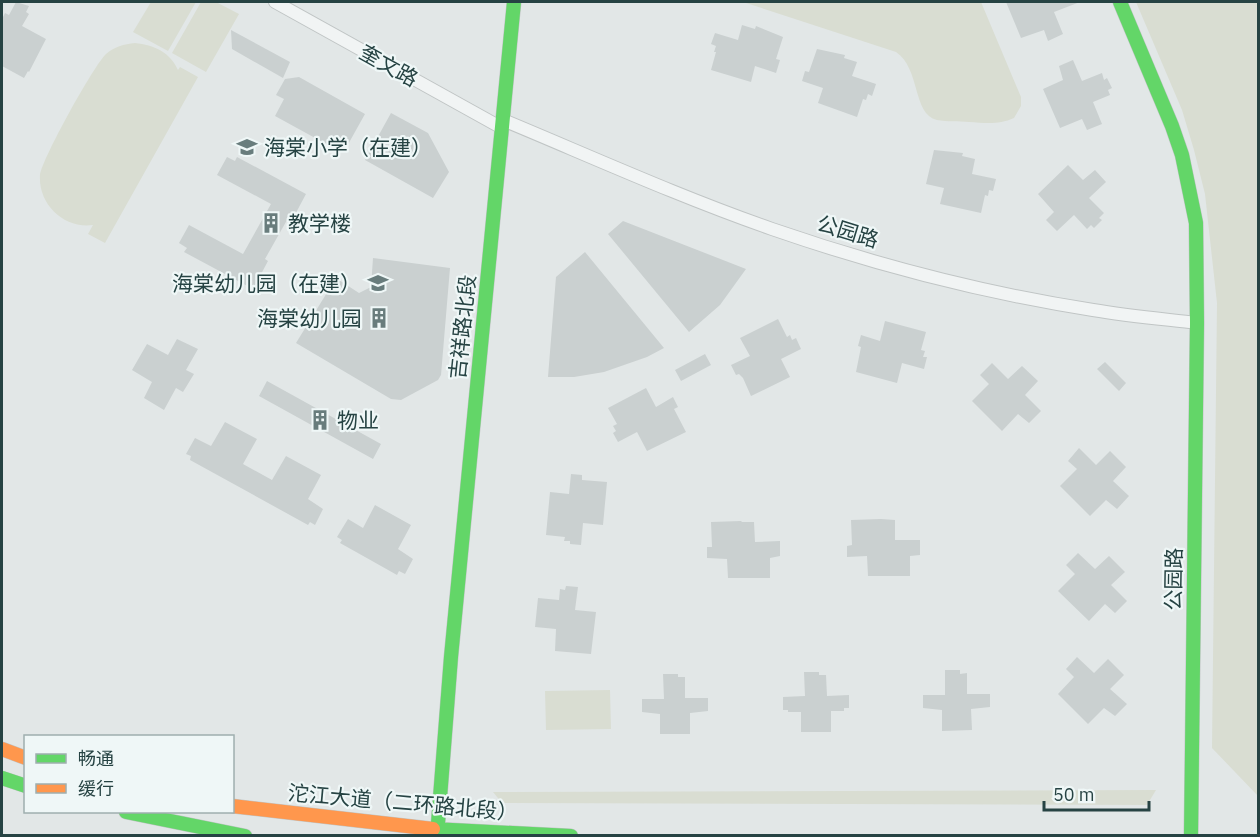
<svg xmlns="http://www.w3.org/2000/svg" width="1260" height="837" viewBox="0 0 1260 837" font-family="'IBM Plex Sans','Noto Sans SC',sans-serif">
	<style>
		.green { fill: #d9ddd2 }
		.building { fill: #cad0d0 }
		.lines { fill: none; stroke-linecap: round; stroke-linejoin: round }
		.street-casing { stroke: #c0c5c5; stroke-width: 14 }
		.fast-casing { stroke: #c0c5c5; stroke-width: 15 }
		.slow-casing { stroke: #c0c5c5; stroke-width: 15 }
		.street { stroke: #f1f4f4; stroke-width: 12 }
		.fast { stroke: #63d668; stroke-width: 14 }
		.slow { stroke: #ff974d; stroke-width: 14 }
		.labels { text-anchor: middle; dominant-baseline: central; stroke-width: 4.5; stroke-linejoin: round; paint-order: stroke }
		.street-label { font-size: 21px; fill: #264343; stroke: #eff7f7 }
		.poi-label { font-size: 21px; fill: #264343; stroke: #eff7f7; text-anchor: start }
	</style>
	<rect width="100%" height="100%" fill="#e2e7e7"/>
	<path class="green" d="M 151,2 L 196,2 L 168,51 L 133,32 Z
		M 201,2 L 216,2 L 239,14 L 206,72 L 172,53 Z
		M 743,2 L 981,2 L 1021,97 L 1021,106 L 1014,118 C 999,125 985,123 969,122 C 959,121 947,122 937,120 C 912,114 921,69 896,52 Z
		M 1136,2 L 1258,2 L 1258,796 L 1212,748 L 1217,303 L 1205,194 L 1194,150 L 1182,110 Z
		M 135,43 C 154,45 170,52 178,70 L 180,67 L 198,77 L 105,243 L 88,234 L 93,225 C 64,229 38,204 40,175 C 42,159 94,65 106,54 C 114,47 124,44 135,43 Z
		M 610,690 L 611,729 L 546,730 L 545,691 Z
		M 1156,790 L 1147,805 L 502,803 L 493,792 Z"/>
	<path class="building" d="M 16,2 L 29,6 L 26,12 L 29,14 L 22,26 L 46,39 L 29,72 L 28,71 L 24,78 L 2,66 L 2,19 L 5,13 L 9,15 Z
		M 1006,2 L 1080,2 L 1054,12 L 1063,34 L 1048,41 L 1044,30 L 1021,38 Z
		M 742,25 L 755,29 L 756,26 L 783,37 L 776,59 L 780,60 L 776,73 L 755,66 L 751,82 L 711,70 L 716,52 L 714,52 L 716,46 L 711,44 L 715,33 L 738,40 Z
		M 231,30 L 290,62 L 283,78 L 232,49 Z
		M 817,49 L 845,55 L 844,58 L 857,62 L 852,76 L 876,84 L 872,96 L 868,94 L 866,100 L 863,99 L 857,117 L 818,103 L 823,88 L 802,81 L 805,71 L 809,72 Z
		M 1073,60 L 1082,81 L 1102,73 L 1104,80 L 1107,78 L 1112,88 L 1108,90 L 1110,95 L 1093,102 L 1102,124 L 1087,130 L 1082,119 L 1060,128 L 1043,89 L 1063,80 L 1059,66 Z
		M 299,77 L 365,114 L 346,148 L 343,147 L 337,150 L 275,116 L 284,99 L 276,95 L 285,79 Z
		M 391,113 L 428,133 L 449,172 L 433,198 L 365,160 Z
		M 934,150 L 963,153 L 962,156 L 975,159 L 972,174 L 996,179 L 993,191 L 989,190 L 988,196 L 985,195 L 981,213 L 940,204 L 944,188 L 926,184 Z
		M 227,157 L 235,161 L 237,157 L 306,194 L 291,222 L 287,220 L 265,259 L 268,261 L 253,289 L 184,252 L 187,248 L 179,243 L 189,225 L 243,254 L 271,204 L 217,175 Z
		M 1068,165 L 1083,180 L 1095,170 L 1106,182 L 1089,198 L 1104,213 L 1099,218 L 1102,220 L 1094,228 L 1091,225 L 1087,229 L 1074,215 L 1057,231 L 1046,220 L 1054,212 L 1038,194 Z
		M 623,221 L 723,260 L 746,269 L 720,305 L 689,332 L 608,234 Z
		M 585,252 L 664,348 L 647,357 L 604,372 L 574,377 L 548,377 L 556,277 Z
		M 373,258 L 450,268 L 441,375 L 438,380 L 401,400 L 391,399 L 296,343 L 336,278 L 359,293 L 371,287 Z
		M 778,319 L 787,337 L 790,335 L 792,340 L 796,338 L 801,349 L 781,359 L 790,377 L 751,396 L 743,378 L 739,374 L 736,375 L 731,365 L 750,356 L 740,338 Z
		M 885,321 L 926,332 L 921,350 L 925,351 L 923,357 L 927,357 L 924,369 L 902,363 L 897,383 L 856,372 L 861,347 L 858,346 L 861,335 L 880,341 Z
		M 177,339 L 198,349 L 186,370 L 194,374 L 183,392 L 176,388 L 164,410 L 144,398 L 152,382 L 132,370 L 147,344 L 168,355 Z
		M 705,354 L 711,365 L 681,381 L 675,370 Z
		M 1105,362 L 1126,383 L 1119,391 L 1097,369 Z
		M 992,363 L 1008,379 L 1022,366 L 1038,381 L 1025,395 L 1041,411 L 1029,423 L 1018,414 L 1002,431 L 972,401 L 989,384 L 980,375 Z
		M 267,381 L 381,444 L 373,459 L 259,396 Z
		M 646,388 L 656,407 L 673,397 L 678,407 L 674,409 L 686,432 L 647,451 L 637,432 L 618,442 L 613,433 L 616,431 L 613,426 L 617,424 L 608,408 Z
		M 225,422 L 257,439 L 243,464 L 272,480 L 286,456 L 321,475 L 308,499 L 323,509 L 315,525 L 310,522 L 308,525 L 190,460 L 191,456 L 186,454 L 195,438 L 211,446 Z
		M 1079,448 L 1096,465 L 1110,451 L 1126,467 L 1113,481 L 1129,496 L 1117,509 L 1106,500 L 1090,516 L 1060,486 L 1077,469 L 1068,461 Z
		M 571,474 L 582,475 L 582,480 L 607,482 L 603,525 L 583,523 L 581,545 L 570,544 L 570,541 L 564,541 L 565,537 L 546,535 L 550,492 L 569,494 Z
		M 375,505 L 411,525 L 398,549 L 413,559 L 405,574 L 399,571 L 397,575 L 365,557 L 340,543 L 342,540 L 337,537 L 348,519 L 363,528 Z
		M 881,519 L 895,520 L 895,540 L 920,540 L 920,555 L 910,556 L 910,576 L 868,576 L 867,556 L 847,557 L 847,546 L 852,545 L 851,520 Z
		M 741,521 L 742,522 L 754,522 L 755,542 L 780,541 L 780,556 L 770,558 L 770,578 L 728,578 L 727,559 L 707,558 L 707,547 L 712,547 L 711,522 Z
		M 1078,553 L 1095,569 L 1109,556 L 1125,572 L 1111,585 L 1127,601 L 1115,613 L 1105,604 L 1089,621 L 1058,591 L 1075,574 L 1066,565 Z
		M 566,586 L 578,587 L 575,610 L 596,612 L 591,654 L 555,651 L 556,629 L 535,627 L 538,598 L 559,600 L 560,589 L 565,590 Z
		M 1077,657 L 1094,673 L 1108,659 L 1124,675 L 1110,689 L 1127,704 L 1115,716 L 1104,708 L 1088,724 L 1058,694 L 1074,677 L 1066,669 Z
		M 945,670 L 960,670 L 960,674 L 967,673 L 967,694 L 990,694 L 990,707 L 971,709 L 972,730 L 942,731 L 942,710 L 923,708 L 923,695 L 945,695 Z
		M 804,672 L 819,672 L 819,675 L 826,675 L 827,696 L 849,695 L 849,708 L 844,708 L 844,711 L 831,711 L 831,732 L 801,732 L 801,712 L 788,712 L 788,710 L 783,710 L 783,697 L 805,696 Z
		M 663,674 L 678,674 L 678,677 L 685,677 L 685,698 L 708,698 L 708,711 L 690,713 L 690,734 L 660,734 L 660,714 L 642,712 L 642,699 L 664,699 Z"/>
	<g class="lines">
		<g class="street-casing">
			<path id="street" d="M 275,2 L 502,128
				M 503,120 C 592,157 680,197 772,229 C 876,265 984,293 1093,310 C 1128,316 1163,319 1197,323"/>
		</g>
		<g class="fast-casing">
			<path id="fast" d="M 1120,2 L 1172,126 L 1182,155 L 1196,223 L 1197,323 L 1191,836
				M 2,778 L 26,786
				M 126,812 L 245,836
				M 433,829 L 571,836
				M 437,836 L 451,657 L 514,2"/>
		</g>
		<g class="slow-casing">
			<path id="slow" d="M 2,749 L 26,758
				M 232,806 L 433,829"/>
		</g>
		<use href="#street" class="street"/>
		<use href="#fast" class="fast"/>
		<use href="#slow" class="slow"/>
	</g>
	<defs>
		<g id="school-bare" transform="scale(1.62)"><path d="M0-5L7-2L0 1L-7-2ZM-4 1L0 2.5L4 1V4Q0 6-4 4Z" fill="#687c7c" stroke="#eff7f7" stroke-width="2.5" paint-order="stroke"/></g>
		<g id="building-bare" transform="scale(1.62)"><path d="M-4-6H4V6H1V3H-1V6H-4ZM-2.5-4.3h1.7v1.8h-1.7ZM.8-4.3h1.7v1.8H.8ZM-2.5-1h1.7V.8h-1.7ZM.8-1h1.7V.8H.8Z" fill="#687c7c" stroke="#eff7f7" stroke-width="2.5" paint-order="stroke"/></g>
	</defs>
	<g fill-rule="evenodd">
		<use href="#school-bare" x="247" y="147"/>
		<use href="#building-bare" x="271" y="223"/>
		<use href="#school-bare" x="378" y="283"/>
		<use href="#building-bare" x="379" y="318"/>
		<use href="#building-bare" x="320" y="420"/>
	</g>
	<g class="labels">
		<g class="street-label">
			<text transform="translate(389 65) rotate(29)">奎文路</text>
			<text transform="translate(848 231) rotate(17)">公园路</text>
			<text transform="translate(462 327) rotate(-84)">吉祥路北段</text>
			<text transform="translate(1173 579) rotate(-89)">公园路</text>
			<text transform="translate(403 802) rotate(5)">沱江大道（二环路北段）</text>
		</g>
		<g class="poi-label">
			<text x="264" y="147">海棠小学（在建）</text>
			<text x="288" y="223">教学楼</text>
			<text x="361" y="283" text-anchor="end">海棠幼儿园（在建）</text>
			<text x="362" y="318" text-anchor="end">海棠幼儿园</text>
			<text x="337" y="420">物业</text>
		</g>
	</g>
	<rect width="1260" height="837" fill="none" stroke="#264343" stroke-width="6"/>
	<rect x="24" y="735" width="210" height="78" fill="#eff7f7" stroke="#9fafaf" stroke-width="1.5"/>
	<rect x="36" y="754" width="30" height="9" fill="#63d668" stroke="#9fafaf" stroke-width="1.5"/>
	<text x="78" y="765" font-size="18" fill="#264343">畅通</text>
	<rect x="36" y="784" width="30" height="9" fill="#ff974d" stroke="#9fafaf" stroke-width="1.5"/>
	<text x="78" y="795" font-size="18" fill="#264343">缓行</text>
	<path d="M1044 801v9h105v-9" fill="none" stroke="#264343" stroke-width="3"/>
	<text x="1053" y="801" font-size="18" fill="#264343" stroke="#eff7f7" stroke-width="4.5" paint-order="stroke">50 m</text>
</svg>
